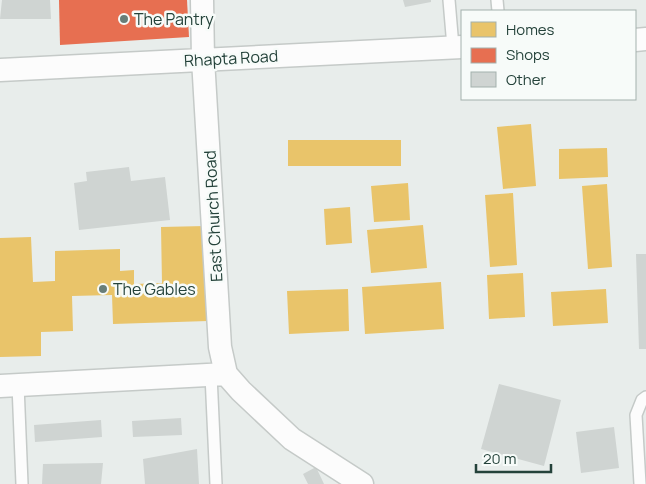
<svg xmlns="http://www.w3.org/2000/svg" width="646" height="484" viewBox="0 0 646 484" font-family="Manrope,sans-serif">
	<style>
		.homes { fill: #e9c46a }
		.shops { fill: #e76f51 }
		.building { fill: #cfd4d2 }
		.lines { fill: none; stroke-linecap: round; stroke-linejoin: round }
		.service-casing { stroke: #c5cac8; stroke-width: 14 }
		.minor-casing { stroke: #c5cac8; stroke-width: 25 }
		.service { stroke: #fcfcfc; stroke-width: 11 }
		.minor { stroke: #fcfcfc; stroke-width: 22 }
		.poi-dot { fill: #697e78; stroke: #f7fbf9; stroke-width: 2 }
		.labels { text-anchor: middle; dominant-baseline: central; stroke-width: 5; stroke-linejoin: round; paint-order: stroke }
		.poi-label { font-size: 16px; fill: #24423a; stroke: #f7fbf9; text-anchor: start }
		.street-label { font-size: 16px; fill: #24423a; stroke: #f7fbf9 }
	</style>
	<rect width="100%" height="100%" fill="#e8edeb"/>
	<path class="homes" d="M 531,124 L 536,186 L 503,189 L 497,127 Z
		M 288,140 L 401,140 L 401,166 L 288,166 Z
		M 607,148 L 608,177 L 559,179 L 559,149 Z
		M 408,183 L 410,220 L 374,222 L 371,186 Z
		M 607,184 L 612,267 L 588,269 L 582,186 Z
		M 513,193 L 517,265 L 490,267 L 485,195 Z
		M 350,207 L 352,243 L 326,245 L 324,209 Z
		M 423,225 L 427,268 L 371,273 L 367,230 Z
		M 205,226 L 208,321 L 113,324 L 112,295 L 72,296 L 73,331 L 41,332 L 41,356 L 0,357 L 0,238 L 31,237 L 33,282 L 55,281 L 55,251 L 120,249 L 120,271 L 134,270 L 134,284 L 162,283 L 161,227 Z
		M 523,273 L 525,317 L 489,319 L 487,275 Z
		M 441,282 L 444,329 L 365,334 L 362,287 Z
		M 348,289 L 349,331 L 289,334 L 287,291 Z
		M 606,289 L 608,323 L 553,326 L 551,292 Z"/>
	<path class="shops" d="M 59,0 L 187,0 L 189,37 L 60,45 Z"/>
	<path class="building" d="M 2,0 L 50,0 L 51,19 L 0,19 Z
		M 403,0 L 431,0 L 431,2 L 405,7 Z
		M 129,167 L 131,181 L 165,177 L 170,220 L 79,230 L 74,183 L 87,181 L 86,172 Z
		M 636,254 L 646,254 L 646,349 L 639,349 Z
		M 499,384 L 561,400 L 544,466 L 481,449 Z
		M 181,418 L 182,435 L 133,437 L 132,421 Z
		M 101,420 L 102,437 L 35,442 L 34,425 Z
		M 614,427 L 619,468 L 581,473 L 576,432 Z
		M 197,449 L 199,484 L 145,484 L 143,459 Z
		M 103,463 L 101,484 L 42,484 L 43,464 Z
		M 316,467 L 324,484 L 308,484 L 303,474 Z"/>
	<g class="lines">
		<g class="service-casing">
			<path id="service" d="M 449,0 L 453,47
				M 497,0 L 498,11
				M 211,375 L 216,484
				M 18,385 L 22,484
				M 640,484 L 636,415 L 642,400 L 646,397"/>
		</g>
		<g class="minor-casing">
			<path id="minor" d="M 202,0 L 203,59 L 220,347 L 226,374 L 241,391 L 292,439 L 362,484
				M 635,40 L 646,39
				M 0,70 L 462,47
				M 0,386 L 226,374"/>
		</g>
		<use href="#service" class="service"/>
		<use href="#minor" class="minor"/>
	</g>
	<g class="poi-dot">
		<circle cx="124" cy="19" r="5"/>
		<circle cx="103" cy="289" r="5"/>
	</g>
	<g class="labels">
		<g class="poi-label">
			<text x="134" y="19">The Pantry</text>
			<text x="113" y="289">The Gables</text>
		</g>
		<g class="street-label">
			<text transform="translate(231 58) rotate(-3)">Rhapta Road</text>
			<text transform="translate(213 216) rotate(-93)">East Church Road</text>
		</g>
	</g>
	<rect x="461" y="10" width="175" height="90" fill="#f7fbf9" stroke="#a3b1ad"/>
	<rect x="471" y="22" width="25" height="15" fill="#e9c46a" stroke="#a3b1ad"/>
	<text x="506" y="35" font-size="15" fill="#24423a">Homes</text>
	<rect x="471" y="48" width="25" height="15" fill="#e76f51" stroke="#a3b1ad"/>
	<text x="506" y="60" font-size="15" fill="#24423a">Shops</text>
	<rect x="471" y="72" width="25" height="15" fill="#cfd4d2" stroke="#a3b1ad"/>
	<text x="506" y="85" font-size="15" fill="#24423a">Other</text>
	<path d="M476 464v8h75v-8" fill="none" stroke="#24423a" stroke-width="2.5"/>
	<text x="483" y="464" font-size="15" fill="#24423a" stroke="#f7fbf9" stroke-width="4" paint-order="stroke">20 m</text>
</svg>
